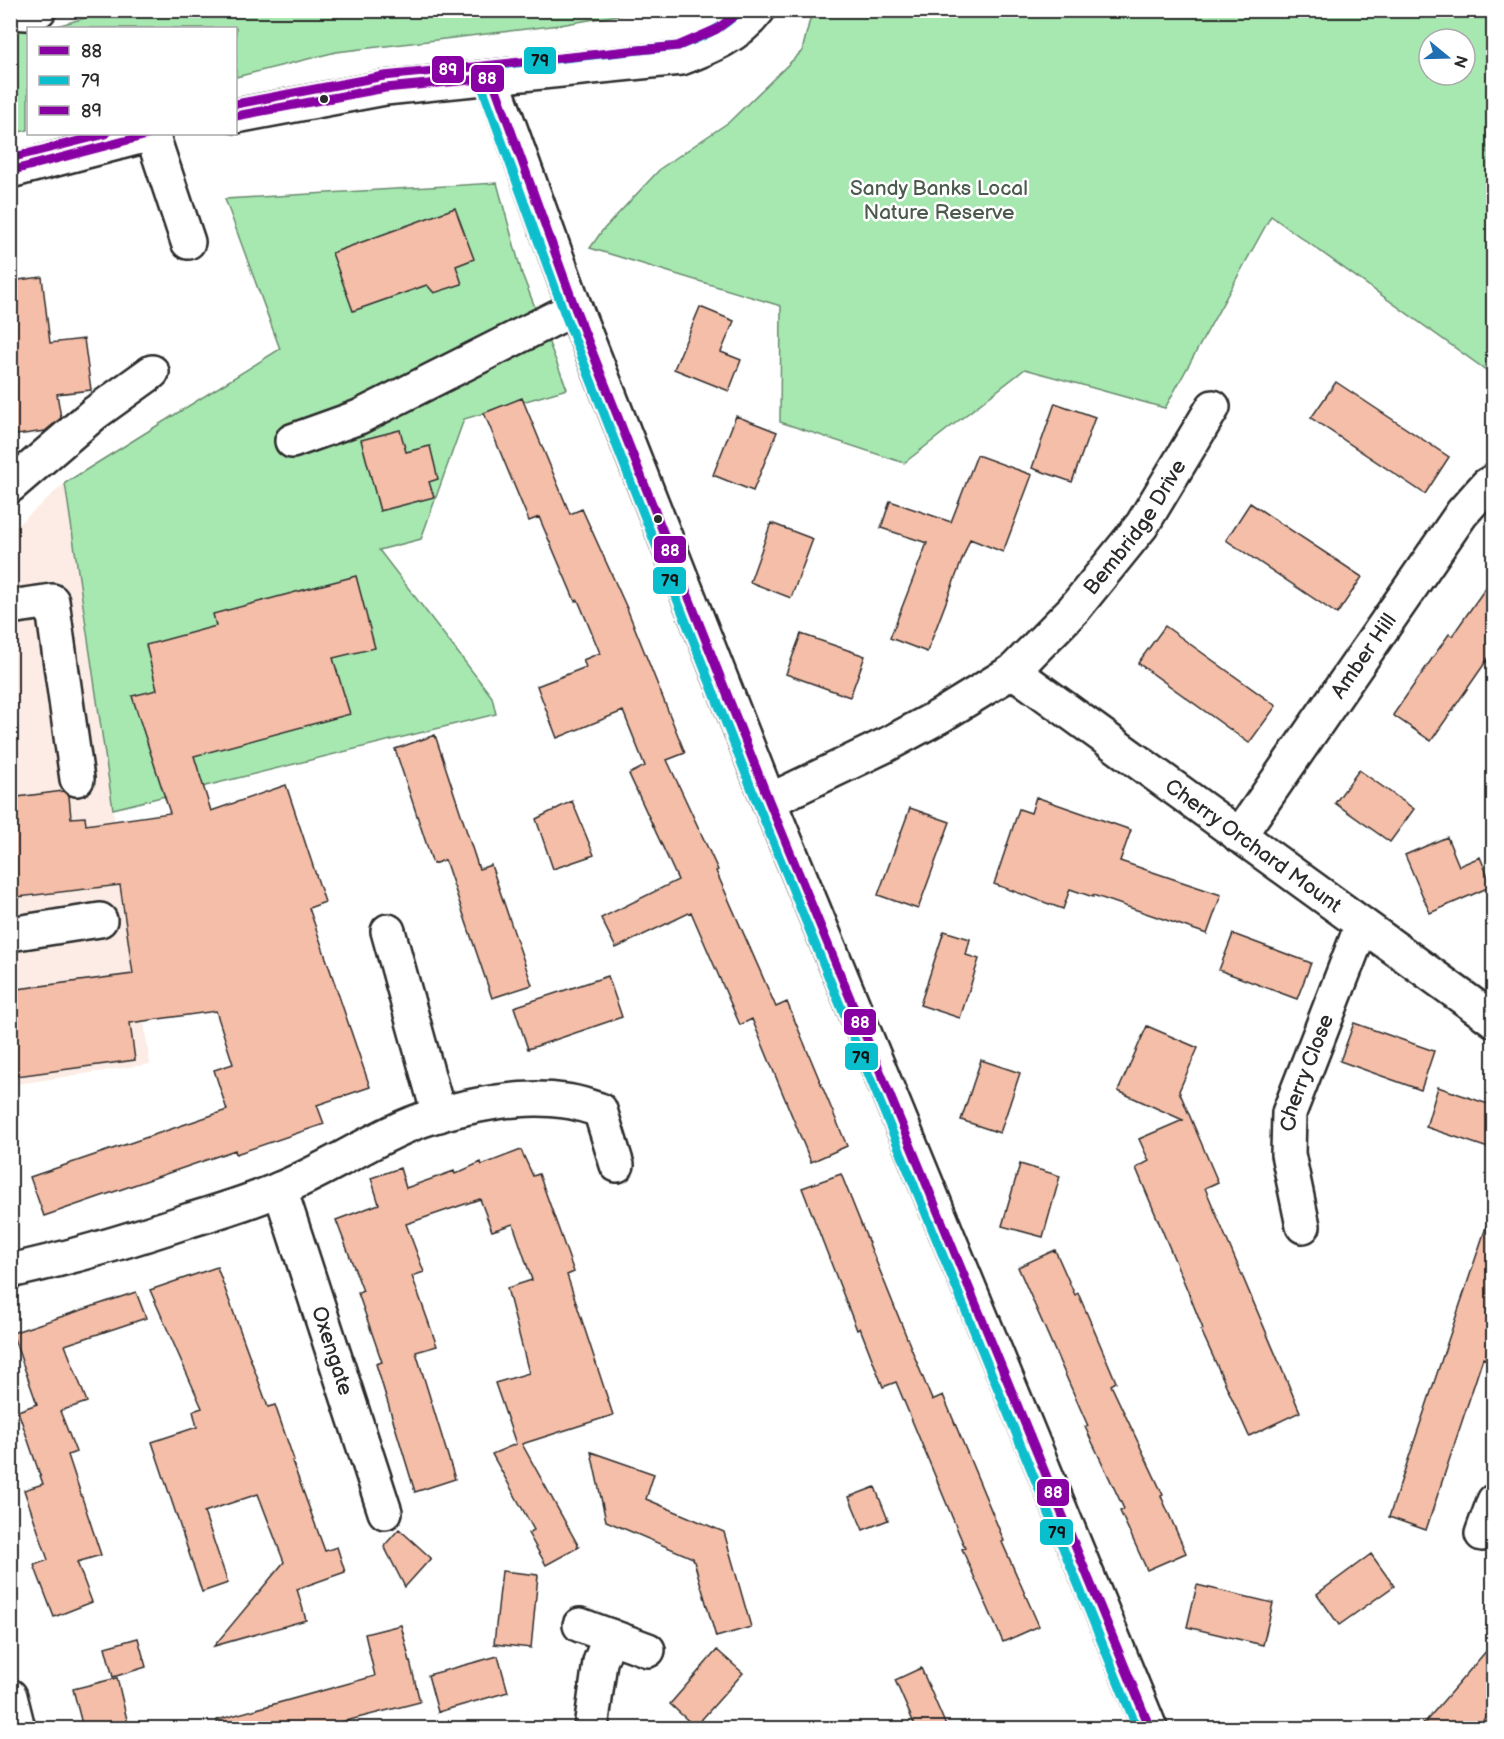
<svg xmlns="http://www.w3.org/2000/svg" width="1504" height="1739" viewBox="0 0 1504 1739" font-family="'Balsamiq Sans',sans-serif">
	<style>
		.built { fill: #fcece5 }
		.green { fill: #a7e8b1; stroke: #698a6e; stroke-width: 1.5; fill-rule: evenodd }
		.building { fill: #f5bea8; stroke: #2b2b2b; stroke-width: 1.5 }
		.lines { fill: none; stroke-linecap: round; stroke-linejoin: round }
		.minor-casing { stroke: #2b2b2b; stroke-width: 38 }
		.minor { stroke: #fff; stroke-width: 33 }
		.bus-1-casing { stroke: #fff; stroke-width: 14 }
		.bus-2-casing { stroke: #fff; stroke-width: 14 }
		.bus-3-casing { stroke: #fff; stroke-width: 14 }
		.bus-1 { stroke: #8800a3; stroke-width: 9 }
		.bus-2 { stroke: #09bfcd; stroke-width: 9 }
		.bus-3 { stroke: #8800a3; stroke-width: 9 }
		.bus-dot { fill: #2b2b2b; stroke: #fff; stroke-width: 2 }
		.labels { text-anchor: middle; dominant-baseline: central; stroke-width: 5; stroke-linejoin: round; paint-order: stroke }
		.park-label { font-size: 21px; fill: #4a5a4c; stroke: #fff }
		.street-label { font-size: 21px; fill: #2b2b2b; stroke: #fff }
		.line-badge { stroke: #fff; stroke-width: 2 }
		.badge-label { font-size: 16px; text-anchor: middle; font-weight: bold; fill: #fff }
		.pale-badge-label { font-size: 16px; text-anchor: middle; font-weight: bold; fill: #111 }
	</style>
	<rect width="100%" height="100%" fill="#fff"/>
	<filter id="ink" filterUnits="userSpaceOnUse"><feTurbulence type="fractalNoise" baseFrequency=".0167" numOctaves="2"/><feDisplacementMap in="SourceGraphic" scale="12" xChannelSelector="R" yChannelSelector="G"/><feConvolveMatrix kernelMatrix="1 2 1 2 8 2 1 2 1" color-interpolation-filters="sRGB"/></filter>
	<g filter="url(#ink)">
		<path class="built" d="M 65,483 L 150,1064 L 11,1085 L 11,531 Z"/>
		<path class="green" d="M 109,11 L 135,16 L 159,10 L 642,11 L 560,25 L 336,52 L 236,77 L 236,28 L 50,28 Z
			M 812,11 L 1493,11 L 1493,375 L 1271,216 L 1165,408 L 1025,369 L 904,463 L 780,422 L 781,306 L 590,248 L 602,231 L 661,168 L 729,122 L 802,51 ZM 1429,39 L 1465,39 L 1465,75 L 1429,75 Z
			M 11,30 L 28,31 L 28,130 L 11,134 Z
			M 497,183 L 522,274 L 567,389 L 464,419 L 421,539 L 379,550 L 492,697 L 496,714 L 113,809 L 65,483 L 280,349 L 225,199 Z"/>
		<path class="building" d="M 455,208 L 474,259 L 456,266 L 462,284 L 434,293 L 427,285 L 353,311 L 332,253 Z
			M 42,277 L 50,343 L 84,339 L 91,390 L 57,394 L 61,418 L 45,431 L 10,436 L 10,281 Z
			M 700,307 L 734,321 L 721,352 L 741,360 L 729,391 L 674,369 Z
			M 1336,382 L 1449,457 L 1425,494 L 1311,418 Z
			M 522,398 L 570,514 L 582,509 L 626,606 L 685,753 L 667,760 L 718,870 L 716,871 L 776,1007 L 787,1002 L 847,1146 L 811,1162 L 752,1019 L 740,1025 L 691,912 L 616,948 L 601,918 L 678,880 L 629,774 L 645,766 L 623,711 L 557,738 L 537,686 L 586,667 L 583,660 L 600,653 L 578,600 L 575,601 L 539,517 L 529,521 L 484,413 Z
			M 1055,403 L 1095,417 L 1072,482 L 1032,468 Z
			M 736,416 L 777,432 L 753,491 L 713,475 Z
			M 400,430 L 406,452 L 430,446 L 438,479 L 429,482 L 434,497 L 380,511 L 361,440 Z
			M 977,455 L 1032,475 L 1003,552 L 970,539 L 927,652 L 890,638 L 927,543 L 881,528 L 890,501 L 951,522 Z
			M 1250,503 L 1362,577 L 1337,614 L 1226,540 Z
			M 771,523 L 813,539 L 791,598 L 750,582 Z
			M 356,576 L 375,648 L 333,658 L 350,714 L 194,756 L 211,811 L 286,785 L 325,902 L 309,908 L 370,1087 L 317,1105 L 324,1124 L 236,1154 L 235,1150 L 44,1216 L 30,1177 L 227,1110 L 214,1070 L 233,1064 L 216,1011 L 130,1023 L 135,1060 L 17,1076 L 10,1030 L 10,990 L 133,974 L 120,885 L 10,898 L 10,798 L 63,791 L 69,796 L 71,818 L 85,817 L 86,825 L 170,813 L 132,696 L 157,690 L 146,645 L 216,626 L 213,614 Z
			M 1494,576 L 1494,650 L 1431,741 L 1393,715 L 1449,634 L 1452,636 Z
			M 1165,626 L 1276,706 L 1249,743 L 1138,663 Z
			M 801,634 L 865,656 L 850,697 L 786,674 Z
			M 435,735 L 479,869 L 491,865 L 532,985 L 492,998 L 445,860 L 433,864 L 395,749 Z
			M 1359,770 L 1414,809 L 1390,842 L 1335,803 Z
			M 1036,797 L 1131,830 L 1120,861 L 1221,895 L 1207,934 L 1093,895 L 1093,897 L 1070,889 L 1063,909 L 994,884 L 1019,809 L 1031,813 Z
			M 572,801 L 594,855 L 553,869 L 536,819 Z
			M 910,808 L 950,822 L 918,909 L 878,895 Z
			M 1447,837 L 1459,866 L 1480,857 L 1492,886 L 1430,913 L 1405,855 Z
			M 944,931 L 970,939 L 966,955 L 979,959 L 960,1018 L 920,1005 Z
			M 1233,934 L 1311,963 L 1297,999 L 1219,970 Z
			M 608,976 L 622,1017 L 528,1049 L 514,1007 Z
			M 1354,1023 L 1434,1051 L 1421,1090 L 1340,1061 Z
			M 1147,1026 L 1198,1048 L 1179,1091 L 1218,1182 L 1205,1188 L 1300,1412 L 1249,1436 L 1201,1330 L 1203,1329 L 1189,1294 L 1136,1168 L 1149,1161 L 1139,1139 L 1183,1120 L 1118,1091 Z
			M 981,1060 L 1020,1073 L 1000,1133 L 961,1120 Z
			M 1438,1087 L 1494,1106 L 1494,1150 L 1426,1127 Z
			M 521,1150 L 533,1176 L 539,1174 L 574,1272 L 567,1275 L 613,1415 L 522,1444 L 579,1547 L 546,1565 L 528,1533 L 534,1530 L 492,1454 L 516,1444 L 495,1383 L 529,1373 L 507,1288 L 532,1280 L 513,1224 L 492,1231 L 480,1199 L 406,1224 L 424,1272 L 412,1276 L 437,1346 L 416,1352 L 455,1479 L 415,1492 L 376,1364 L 382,1362 L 358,1293 L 363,1291 L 336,1220 L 379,1204 L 371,1178 L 400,1168 L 406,1188 L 454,1171 L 455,1174 L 481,1162 L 482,1165 Z
			M 1020,1164 L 1060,1176 L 1043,1237 L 1002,1226 Z
			M 841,1174 L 932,1400 L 943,1395 L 1004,1541 L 1002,1542 L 1039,1626 L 1003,1642 L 962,1549 L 965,1548 L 896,1382 L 883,1387 L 860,1328 L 857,1330 L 802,1188 Z
			M 1488,1221 L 1494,1221 L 1494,1331 L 1485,1359 L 1483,1358 L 1426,1530 L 1389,1517 Z
			M 1055,1250 L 1075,1295 L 1078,1293 L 1091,1323 L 1116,1382 L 1111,1385 L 1163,1495 L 1161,1496 L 1186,1553 L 1147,1570 L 1120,1511 L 1124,1509 L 1085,1427 L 1088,1426 L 1018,1267 Z
			M 217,1267 L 268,1407 L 275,1405 L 294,1460 L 292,1461 L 325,1551 L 337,1547 L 345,1572 L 297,1589 L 306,1620 L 214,1646 L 284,1562 L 258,1494 L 204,1512 L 228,1583 L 202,1592 L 152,1442 L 197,1427 L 193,1411 L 202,1408 L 150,1290 Z
			M 136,1292 L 146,1318 L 65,1345 L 87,1402 L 60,1411 L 76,1452 L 68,1455 L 101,1555 L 77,1562 L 92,1602 L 54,1617 L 34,1565 L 48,1560 L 24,1490 L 43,1484 L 18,1411 L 37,1404 L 12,1333 Z
			M 591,1452 L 654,1474 L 646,1499 L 724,1532 L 751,1627 L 716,1637 L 693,1558 L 606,1521 Z
			M 875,1487 L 888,1520 L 863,1530 L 849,1497 Z
			M 399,1529 L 431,1558 L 405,1587 L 384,1546 Z
			M 1371,1554 L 1394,1586 L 1339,1625 L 1317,1594 Z
			M 502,1571 L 538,1575 L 531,1648 L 494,1644 Z
			M 1197,1585 L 1273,1603 L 1263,1645 L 1187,1627 Z
			M 401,1625 L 420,1702 L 334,1724 L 336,1728 L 218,1728 L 217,1720 L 375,1676 L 365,1634 Z
			M 138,1638 L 146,1667 L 113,1677 L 105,1647 Z
			M 1494,1642 L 1494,1708 L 1476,1728 L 1420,1728 Z
			M 717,1650 L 743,1673 L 695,1727 L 670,1704 Z
			M 498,1656 L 508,1692 L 438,1712 L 428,1675 Z
			M 921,1668 L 947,1728 L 916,1728 L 895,1680 Z
			M 117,1678 L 129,1728 L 83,1728 L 73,1689 Z"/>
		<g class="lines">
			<g class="minor-casing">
				<g id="minor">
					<path d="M 10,12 L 27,13 L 39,10"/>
					<path d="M 492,78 L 575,308 L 769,801 L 1150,1728"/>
					<path d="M 236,116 L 385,88 L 681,58 C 710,47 738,36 758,10"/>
					<path d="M 152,134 L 188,242"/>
					<path d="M 10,171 L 151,134"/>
					<path d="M 292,441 L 359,417 L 575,308"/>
					<path d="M 10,486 L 95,413 L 152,372"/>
					<path d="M 10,607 L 52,601 L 77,779"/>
					<path id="s1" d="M 1013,671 L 1494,1020"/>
					<path id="s2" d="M 769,801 L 886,745 L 940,716 L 1013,671 L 1074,609 L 1142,525 L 1213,407"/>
					<path id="s3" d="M 1239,836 L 1462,513 L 1487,485 L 1494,481"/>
					<path d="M 388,931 L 439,1115"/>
					<path d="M 10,934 L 100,920"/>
					<path id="s4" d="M 280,1189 L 385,1512"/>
					<path id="s5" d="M 1303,1226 L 1288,1154 L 1289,1113 L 1362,925"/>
					<path d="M 10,1271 C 71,1258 130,1240 190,1220 C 220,1211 250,1202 280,1189 C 319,1173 355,1150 393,1132 C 438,1110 516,1093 565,1101 C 577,1102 589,1107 600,1110 L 617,1165"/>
					<path d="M 1482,1534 L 1494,1501"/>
					<path d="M 580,1625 L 648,1650"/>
					<path d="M 10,1696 L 18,1728"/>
					<path d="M 591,1728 L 600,1662 L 610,1636"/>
				</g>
			</g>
			<use href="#minor" class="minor"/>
			<g class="bus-1-casing">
				<path id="bus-1" d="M 236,116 L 385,88 L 492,78 L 575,308 L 769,801 L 1150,1728
					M 10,171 L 151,134"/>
			</g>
			<g class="bus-2-casing">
				<path id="bus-2" d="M 741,10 C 722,29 702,37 678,46 L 490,66 L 482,72 L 480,81 L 564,312 L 758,805 L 1137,1728"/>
			</g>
			<g class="bus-3-casing">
				<path id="bus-3" d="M 236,104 L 384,76 L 678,46 L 717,29 L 742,10
					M 10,158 L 106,134"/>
			</g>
			<use href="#bus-1" class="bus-1"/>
			<use href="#bus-2" class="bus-2"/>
			<use href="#bus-3" class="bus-3"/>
		</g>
	</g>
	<g class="bus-dot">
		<circle cx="324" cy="99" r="5"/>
		<circle cx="658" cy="519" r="5"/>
	</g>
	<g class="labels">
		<g class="park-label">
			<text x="939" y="188">Sandy Banks Local<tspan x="939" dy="24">Nature Reserve</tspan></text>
		</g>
		<g class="street-label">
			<text stroke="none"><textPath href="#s2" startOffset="466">Bembridge Drive</textPath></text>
			<text stroke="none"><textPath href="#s3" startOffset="219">Amber Hill</textPath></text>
			<text stroke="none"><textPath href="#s1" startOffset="297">Cherry Orchard Mount</textPath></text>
			<text stroke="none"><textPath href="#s5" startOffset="158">Cherry Close</textPath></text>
			<text stroke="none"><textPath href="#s4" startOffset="170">Oxengate</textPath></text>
		</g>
	</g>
	<g class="line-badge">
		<rect x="523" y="46" width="34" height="29" rx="6" fill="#09bfcd"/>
		<rect x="431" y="55" width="34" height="29" rx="6" fill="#8800a3"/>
		<rect x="470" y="64" width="35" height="29" rx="6" fill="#8800a3"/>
		<rect x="653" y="535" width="34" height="29" rx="6" fill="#8800a3"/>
		<rect x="652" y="566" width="35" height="29" rx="6" fill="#09bfcd"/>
		<rect x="843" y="1008" width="34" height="28" rx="6" fill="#8800a3"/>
		<rect x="844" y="1042" width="35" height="29" rx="6" fill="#09bfcd"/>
		<rect x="1036" y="1478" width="34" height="29" rx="6" fill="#8800a3"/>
		<rect x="1039" y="1518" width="35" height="28" rx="6" fill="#09bfcd"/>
	</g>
	<g class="badge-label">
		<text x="448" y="75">89</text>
		<text x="487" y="84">88</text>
		<text x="670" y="556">88</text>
		<text x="860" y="1028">88</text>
		<text x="1053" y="1498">88</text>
	</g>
	<g class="pale-badge-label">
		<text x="540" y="66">79</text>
		<text x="670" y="586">79</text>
		<text x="861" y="1063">79</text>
		<text x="1057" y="1538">79</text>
	</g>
	<rect width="1504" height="1739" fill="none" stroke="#fff" stroke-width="36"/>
	<rect x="18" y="18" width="1468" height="1703" fill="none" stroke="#2b2b2b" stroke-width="2" filter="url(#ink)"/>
	<rect x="27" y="27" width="210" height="108" fill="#ffffff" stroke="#aaaaaa" stroke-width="1.5"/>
	<rect x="39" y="46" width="30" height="9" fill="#8800a3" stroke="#aaaaaa" stroke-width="1.5"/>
	<text x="81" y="57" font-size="18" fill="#2b2b2b">88</text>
	<rect x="39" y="76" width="30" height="9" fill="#09bfcd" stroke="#aaaaaa" stroke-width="1.5"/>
	<text x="81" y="87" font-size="18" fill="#2b2b2b">79</text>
	<rect x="39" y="106" width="30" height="9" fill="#8800a3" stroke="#aaaaaa" stroke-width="1.5"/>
	<text x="81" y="117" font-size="18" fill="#2b2b2b">89</text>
	<g transform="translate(1447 57) rotate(109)"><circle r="28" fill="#ffffff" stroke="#aaaaaa" stroke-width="1.5"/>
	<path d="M0-4.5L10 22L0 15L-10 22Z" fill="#1f6fb2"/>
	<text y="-9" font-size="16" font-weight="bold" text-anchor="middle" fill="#2b2b2b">N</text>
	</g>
</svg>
